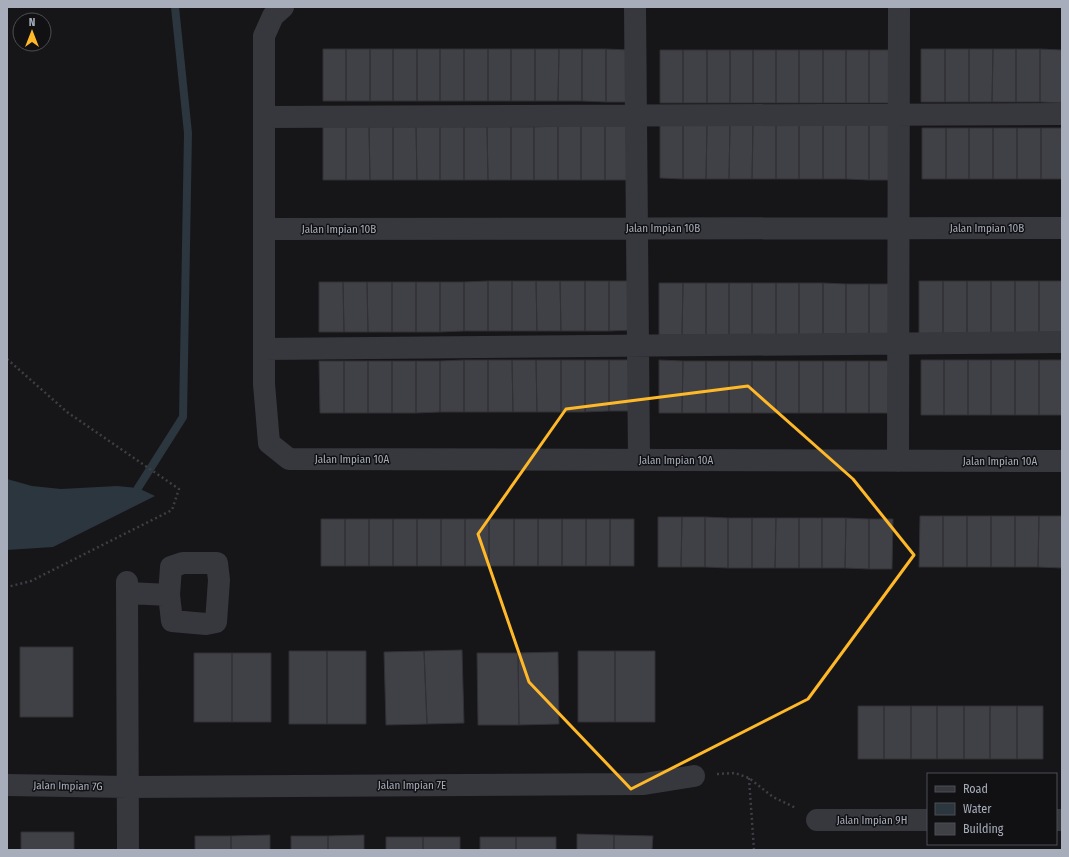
<svg xmlns="http://www.w3.org/2000/svg" width="1069" height="857" viewBox="0 0 1069 857" font-family="'Fira Sans Condensed',sans-serif">
	<style>
		.water { fill: #2b363e }
		.lines { fill: none; stroke-linecap: round; stroke-linejoin: round }
		.stream { stroke: #2b363e; stroke-width: 8 }
		.building { fill: #404146; stroke: #303035 }
		.path { stroke: #3d3f45; stroke-width: 2.5; stroke-dasharray: 2 3; stroke-linecap: butt }
		.minor { stroke: #37383e; stroke-width: 22 }
		.marked { fill: none; stroke: #ffb828; stroke-width: 3; stroke-linejoin: round }
		.labels { text-anchor: middle; dominant-baseline: central; stroke-width: 3; stroke-linejoin: round; paint-order: stroke }
		.street-label { font-size: 11px; fill: #a7adba; stroke: #111114 }
	</style>
	<rect width="100%" height="100%" fill="#161619"/>
	<path class="water" d="M 7,479 L 32,486 L 61,489 L 117,486 L 138,488 L 155,496 L 53,547 L 7,550 Z"/>
	<g class="lines">
		<path class="stream" d="M 138,488 L 183,417 L 188,133 L 175,7"/>
	</g>
	<path class="building" d="M 323,49 L 346,49 L 346,101 L 323,101 Z
		M 346,49 L 370,49 L 370,101 L 346,101 Z
		M 370,49 L 393,49 L 393,101 L 370,101 Z
		M 393,49 L 417,49 L 417,101 L 393,101 Z
		M 417,49 L 440,49 L 440,101 L 417,101 Z
		M 440,49 L 464,49 L 464,101 L 440,101 Z
		M 464,49 L 488,49 L 488,101 L 464,101 Z
		M 488,49 L 511,49 L 511,101 L 488,101 Z
		M 511,49 L 535,49 L 535,101 L 511,101 Z
		M 535,49 L 559,49 L 558,101 L 535,101 Z
		M 559,49 L 582,49 L 582,101 L 558,101 Z
		M 582,49 L 606,49 L 606,102 L 582,101 Z
		M 606,49 L 629,50 L 629,102 L 606,102 Z
		M 921,49 L 945,49 L 945,102 L 921,102 Z
		M 945,49 L 969,49 L 969,102 L 945,102 Z
		M 969,49 L 993,49 L 992,102 L 969,102 Z
		M 993,49 L 1016,49 L 1016,102 L 992,102 Z
		M 1016,49 L 1040,49 L 1040,102 L 1016,102 Z
		M 1040,49 L 1062,50 L 1062,103 L 1040,102 Z
		M 660,50 L 683,50 L 683,103 L 660,103 Z
		M 683,50 L 707,50 L 707,103 L 683,103 Z
		M 707,50 L 730,50 L 730,103 L 707,103 Z
		M 730,50 L 753,50 L 753,103 L 730,103 Z
		M 753,50 L 776,50 L 776,103 L 753,103 Z
		M 776,50 L 799,50 L 799,103 L 776,103 Z
		M 799,50 L 823,50 L 823,103 L 799,103 Z
		M 823,50 L 846,50 L 846,103 L 823,103 Z
		M 846,50 L 869,50 L 869,103 L 846,103 Z
		M 869,50 L 893,50 L 893,103 L 869,103 Z
		M 660,123 L 683,124 L 683,179 L 660,178 Z
		M 683,124 L 707,124 L 706,179 L 683,179 Z
		M 707,124 L 730,124 L 729,179 L 706,179 Z
		M 730,124 L 753,124 L 752,179 L 729,179 Z
		M 753,124 L 776,124 L 776,179 L 752,179 Z
		M 776,124 L 799,125 L 799,179 L 776,179 Z
		M 799,125 L 823,125 L 823,179 L 799,179 Z
		M 823,125 L 846,125 L 846,179 L 823,179 Z
		M 846,125 L 869,125 L 869,180 L 846,179 Z
		M 869,125 L 893,125 L 892,180 L 869,180 Z
		M 558,126 L 581,126 L 581,180 L 558,180 Z
		M 558,126 L 558,180 L 534,180 L 534,127 Z
		M 581,126 L 605,126 L 605,180 L 581,180 Z
		M 605,126 L 628,126 L 628,180 L 605,180 Z
		M 323,127 L 346,127 L 346,180 L 323,180 Z
		M 346,127 L 369,127 L 370,180 L 346,180 Z
		M 369,127 L 393,127 L 393,180 L 370,180 Z
		M 393,127 L 416,127 L 417,180 L 393,180 Z
		M 416,127 L 440,127 L 440,180 L 417,180 Z
		M 440,127 L 464,127 L 464,180 L 440,180 Z
		M 464,127 L 487,127 L 488,180 L 464,180 Z
		M 487,127 L 511,127 L 511,180 L 488,180 Z
		M 511,127 L 534,127 L 534,180 L 511,180 Z
		M 922,128 L 946,128 L 946,179 L 922,179 Z
		M 946,128 L 969,128 L 969,179 L 946,179 Z
		M 969,128 L 993,128 L 993,179 L 969,179 Z
		M 993,128 L 1017,128 L 1017,179 L 993,179 Z
		M 1017,128 L 1041,128 L 1041,179 L 1017,179 Z
		M 1041,128 L 1062,128 L 1062,179 L 1041,179 Z
		M 488,281 L 488,331 L 464,331 L 464,282 Z
		M 488,281 L 512,281 L 512,331 L 488,331 Z
		M 512,281 L 536,281 L 537,331 L 512,331 Z
		M 536,281 L 560,281 L 561,331 L 537,331 Z
		M 560,281 L 585,281 L 585,331 L 561,331 Z
		M 585,281 L 609,281 L 609,331 L 585,331 Z
		M 609,281 L 633,281 L 633,330 L 609,331 Z
		M 919,281 L 943,281 L 943,334 L 919,334 Z
		M 943,281 L 967,281 L 967,334 L 943,334 Z
		M 967,281 L 991,281 L 991,334 L 967,334 Z
		M 991,281 L 1015,281 L 1015,334 L 991,334 Z
		M 1015,281 L 1039,281 L 1039,334 L 1015,334 Z
		M 1039,281 L 1062,281 L 1062,334 L 1039,334 Z
		M 319,282 L 343,282 L 344,332 L 319,332 Z
		M 343,282 L 367,282 L 368,332 L 344,332 Z
		M 367,282 L 392,282 L 392,332 L 368,332 Z
		M 392,282 L 416,282 L 416,332 L 392,332 Z
		M 416,282 L 440,282 L 440,332 L 416,332 Z
		M 440,282 L 464,282 L 464,331 L 440,332 Z
		M 659,283 L 683,283 L 682,335 L 659,335 Z
		M 683,283 L 706,283 L 706,335 L 682,335 Z
		M 706,283 L 729,283 L 729,335 L 706,335 Z
		M 729,283 L 752,283 L 752,335 L 729,335 Z
		M 752,283 L 776,283 L 776,335 L 752,335 Z
		M 776,283 L 799,283 L 799,335 L 776,335 Z
		M 799,283 L 823,283 L 823,336 L 799,335 Z
		M 823,283 L 846,284 L 846,336 L 823,336 Z
		M 846,284 L 869,284 L 869,336 L 846,336 Z
		M 869,284 L 893,284 L 892,336 L 869,336 Z
		M 464,360 L 488,360 L 488,412 L 464,412 Z
		M 464,360 L 464,412 L 440,412 L 440,361 Z
		M 488,360 L 512,360 L 513,412 L 488,412 Z
		M 512,360 L 536,360 L 537,412 L 513,412 Z
		M 536,360 L 561,360 L 561,412 L 537,412 Z
		M 561,360 L 585,360 L 585,412 L 561,412 Z
		M 585,360 L 609,360 L 609,411 L 585,412 Z
		M 609,360 L 633,360 L 633,411 L 609,411 Z
		M 659,360 L 683,361 L 682,413 L 659,413 Z
		M 921,360 L 944,360 L 944,415 L 921,415 Z
		M 944,360 L 968,360 L 968,415 L 944,415 Z
		M 968,360 L 991,360 L 991,415 L 968,415 Z
		M 991,360 L 1015,360 L 1015,415 L 991,415 Z
		M 1015,360 L 1039,360 L 1039,415 L 1015,415 Z
		M 1039,360 L 1062,360 L 1062,415 L 1039,415 Z
		M 319,361 L 344,361 L 344,413 L 320,413 Z
		M 344,361 L 368,361 L 368,413 L 344,413 Z
		M 368,361 L 392,361 L 392,413 L 368,413 Z
		M 392,361 L 416,361 L 416,413 L 392,413 Z
		M 416,361 L 440,361 L 440,412 L 416,413 Z
		M 683,361 L 706,361 L 706,413 L 682,413 Z
		M 706,361 L 729,361 L 729,413 L 706,413 Z
		M 729,361 L 752,361 L 752,413 L 729,413 Z
		M 752,361 L 776,361 L 776,413 L 752,413 Z
		M 776,361 L 799,361 L 799,413 L 776,413 Z
		M 799,361 L 823,361 L 823,413 L 799,413 Z
		M 823,361 L 846,361 L 846,413 L 823,413 Z
		M 846,361 L 869,361 L 869,413 L 846,413 Z
		M 869,361 L 893,361 L 892,413 L 869,413 Z
		M 920,516 L 943,516 L 943,567 L 919,567 Z
		M 943,516 L 967,516 L 967,567 L 943,567 Z
		M 967,516 L 991,516 L 991,567 L 967,567 Z
		M 991,516 L 1015,516 L 1015,567 L 991,567 Z
		M 1015,516 L 1039,516 L 1038,567 L 1015,567 Z
		M 1039,516 L 1062,516 L 1062,568 L 1038,567 Z
		M 658,517 L 682,517 L 681,567 L 658,567 Z
		M 682,517 L 705,517 L 705,567 L 681,567 Z
		M 705,517 L 728,518 L 728,568 L 705,567 Z
		M 728,518 L 752,518 L 752,568 L 728,568 Z
		M 752,518 L 776,518 L 775,568 L 752,568 Z
		M 776,518 L 799,518 L 799,568 L 775,568 Z
		M 799,518 L 822,518 L 822,568 L 799,568 Z
		M 822,518 L 846,518 L 845,568 L 822,568 Z
		M 846,518 L 869,519 L 869,569 L 845,568 Z
		M 321,519 L 345,519 L 345,566 L 321,566 Z
		M 345,519 L 369,519 L 369,566 L 345,566 Z
		M 369,519 L 393,519 L 393,566 L 369,566 Z
		M 393,519 L 417,519 L 417,566 L 393,566 Z
		M 417,519 L 441,519 L 441,566 L 417,566 Z
		M 441,519 L 465,519 L 465,566 L 441,566 Z
		M 465,519 L 489,519 L 489,566 L 465,566 Z
		M 489,519 L 514,519 L 514,566 L 489,566 Z
		M 514,519 L 538,519 L 538,566 L 514,566 Z
		M 538,519 L 562,519 L 562,566 L 538,566 Z
		M 562,519 L 586,519 L 586,566 L 562,566 Z
		M 586,519 L 610,519 L 610,566 L 586,566 Z
		M 610,519 L 634,519 L 634,566 L 610,566 Z
		M 869,519 L 893,519 L 892,569 L 869,569 Z
		M 20,647 L 73,647 L 73,717 L 20,717 Z
		M 462,650 L 464,723 L 427,724 L 424,651 Z
		M 289,651 L 327,651 L 327,724 L 289,724 Z
		M 327,651 L 366,651 L 366,724 L 327,724 Z
		M 424,651 L 427,724 L 386,725 L 384,652 Z
		M 578,651 L 615,651 L 615,722 L 578,722 Z
		M 615,651 L 655,651 L 655,722 L 615,722 Z
		M 558,652 L 559,724 L 519,725 L 518,653 Z
		M 194,653 L 232,653 L 232,722 L 194,722 Z
		M 232,653 L 271,653 L 271,722 L 232,722 Z
		M 477,653 L 518,653 L 519,725 L 478,725 Z
		M 858,706 L 884,706 L 884,759 L 858,759 Z
		M 884,706 L 911,706 L 911,759 L 884,759 Z
		M 911,706 L 937,706 L 937,759 L 911,759 Z
		M 937,706 L 964,706 L 964,759 L 937,759 Z
		M 964,706 L 990,706 L 990,759 L 964,759 Z
		M 990,706 L 1017,706 L 1017,759 L 990,759 Z
		M 1017,706 L 1043,706 L 1043,759 L 1017,759 Z
		M 21,832 L 74,832 L 74,850 L 21,850 Z
		M 577,834 L 614,835 L 614,850 L 577,850 Z
		M 270,835 L 270,850 L 231,850 L 231,836 Z
		M 364,835 L 364,850 L 328,850 L 328,836 Z
		M 614,835 L 653,836 L 652,850 L 614,850 Z
		M 195,836 L 231,836 L 231,850 L 195,850 Z
		M 291,836 L 328,836 L 328,850 L 291,850 Z
		M 386,837 L 423,837 L 423,850 L 386,850 Z
		M 423,837 L 460,837 L 460,850 L 423,850 Z
		M 480,837 L 516,837 L 516,850 L 480,850 Z
		M 516,837 L 556,837 L 556,850 L 516,850 Z"/>
	<g class="lines">
		<path class="path" d="M 7,359 L 67,412 L 179,489 L 172,510 L 31,581 L 7,587
			M 717,774 L 735,773 L 749,778 L 773,797 L 796,808
			M 749,778 L 754,850"/>
		<path class="minor" d="M 283,7 L 273,16 L 264,36 L 264,384 L 269,443 L 289,459 L 1062,461
			M 635,7 L 639,460
			M 264,117 L 1062,114
			M 264,229 L 1062,228
			M 264,349 L 1062,342
			M 898,461 L 899,7
			M 127,582 L 128,850
			M 128,593 L 169,595 L 171,567 L 183,563 L 217,563 L 219,580 L 216,622 L 206,624 L 172,621 L 169,595
			M 7,785 L 128,787 L 644,784 L 694,776
			M 817,820 L 928,820
			M 1056,820 L 1062,820"/>
	</g>
	<path class="marked" d="M 748,386 L 853,479 L 914,555 L 808,699 L 631,789 L 529,682 L 478,534 L 566,409 Z"/>
	<g class="labels">
		<g class="street-label">
			<text x="663" y="228">Jalan Impian 10B</text>
			<text x="987" y="228">Jalan Impian 10B</text>
			<text x="339" y="229">Jalan Impian 10B</text>
			<text x="352" y="459">Jalan Impian 10A</text>
			<text x="676" y="460">Jalan Impian 10A</text>
			<text x="1000" y="461">Jalan Impian 10A</text>
			<text x="412" y="785">Jalan Impian 7E</text>
			<text transform="translate(68 786) rotate(1)">Jalan Impian 7G</text>
			<text x="872" y="820">Jalan Impian 9H</text>
		</g>
	</g>
	<rect width="1069" height="857" fill="none" stroke="#a7adba" stroke-width="16"/>
	<rect x="927" y="773" width="130" height="72" fill="#111114" stroke="#4d4f56"/>
	<rect x="935" y="786" width="20" height="6" fill="#37383e" stroke="#4d4f56"/>
	<text x="963" y="793" font-size="12" fill="#a7adba">Road</text>
	<rect x="935" y="803" width="20" height="12" fill="#2b363e" stroke="#4d4f56"/>
	<text x="963" y="813" font-size="12" fill="#a7adba">Water</text>
	<rect x="935" y="823" width="20" height="12" fill="#404146" stroke="#4d4f56"/>
	<text x="963" y="833" font-size="12" fill="#a7adba">Building</text>
	<g transform="translate(32 32)"><circle r="19" fill="#111114" stroke="#4d4f56"/>
	<path d="M0-3L7 15L0 10L-7 15Z" fill="#ffb828"/>
	<text y="-6" font-size="11" font-weight="bold" text-anchor="middle" fill="#a7adba">N</text>
	</g>
</svg>
